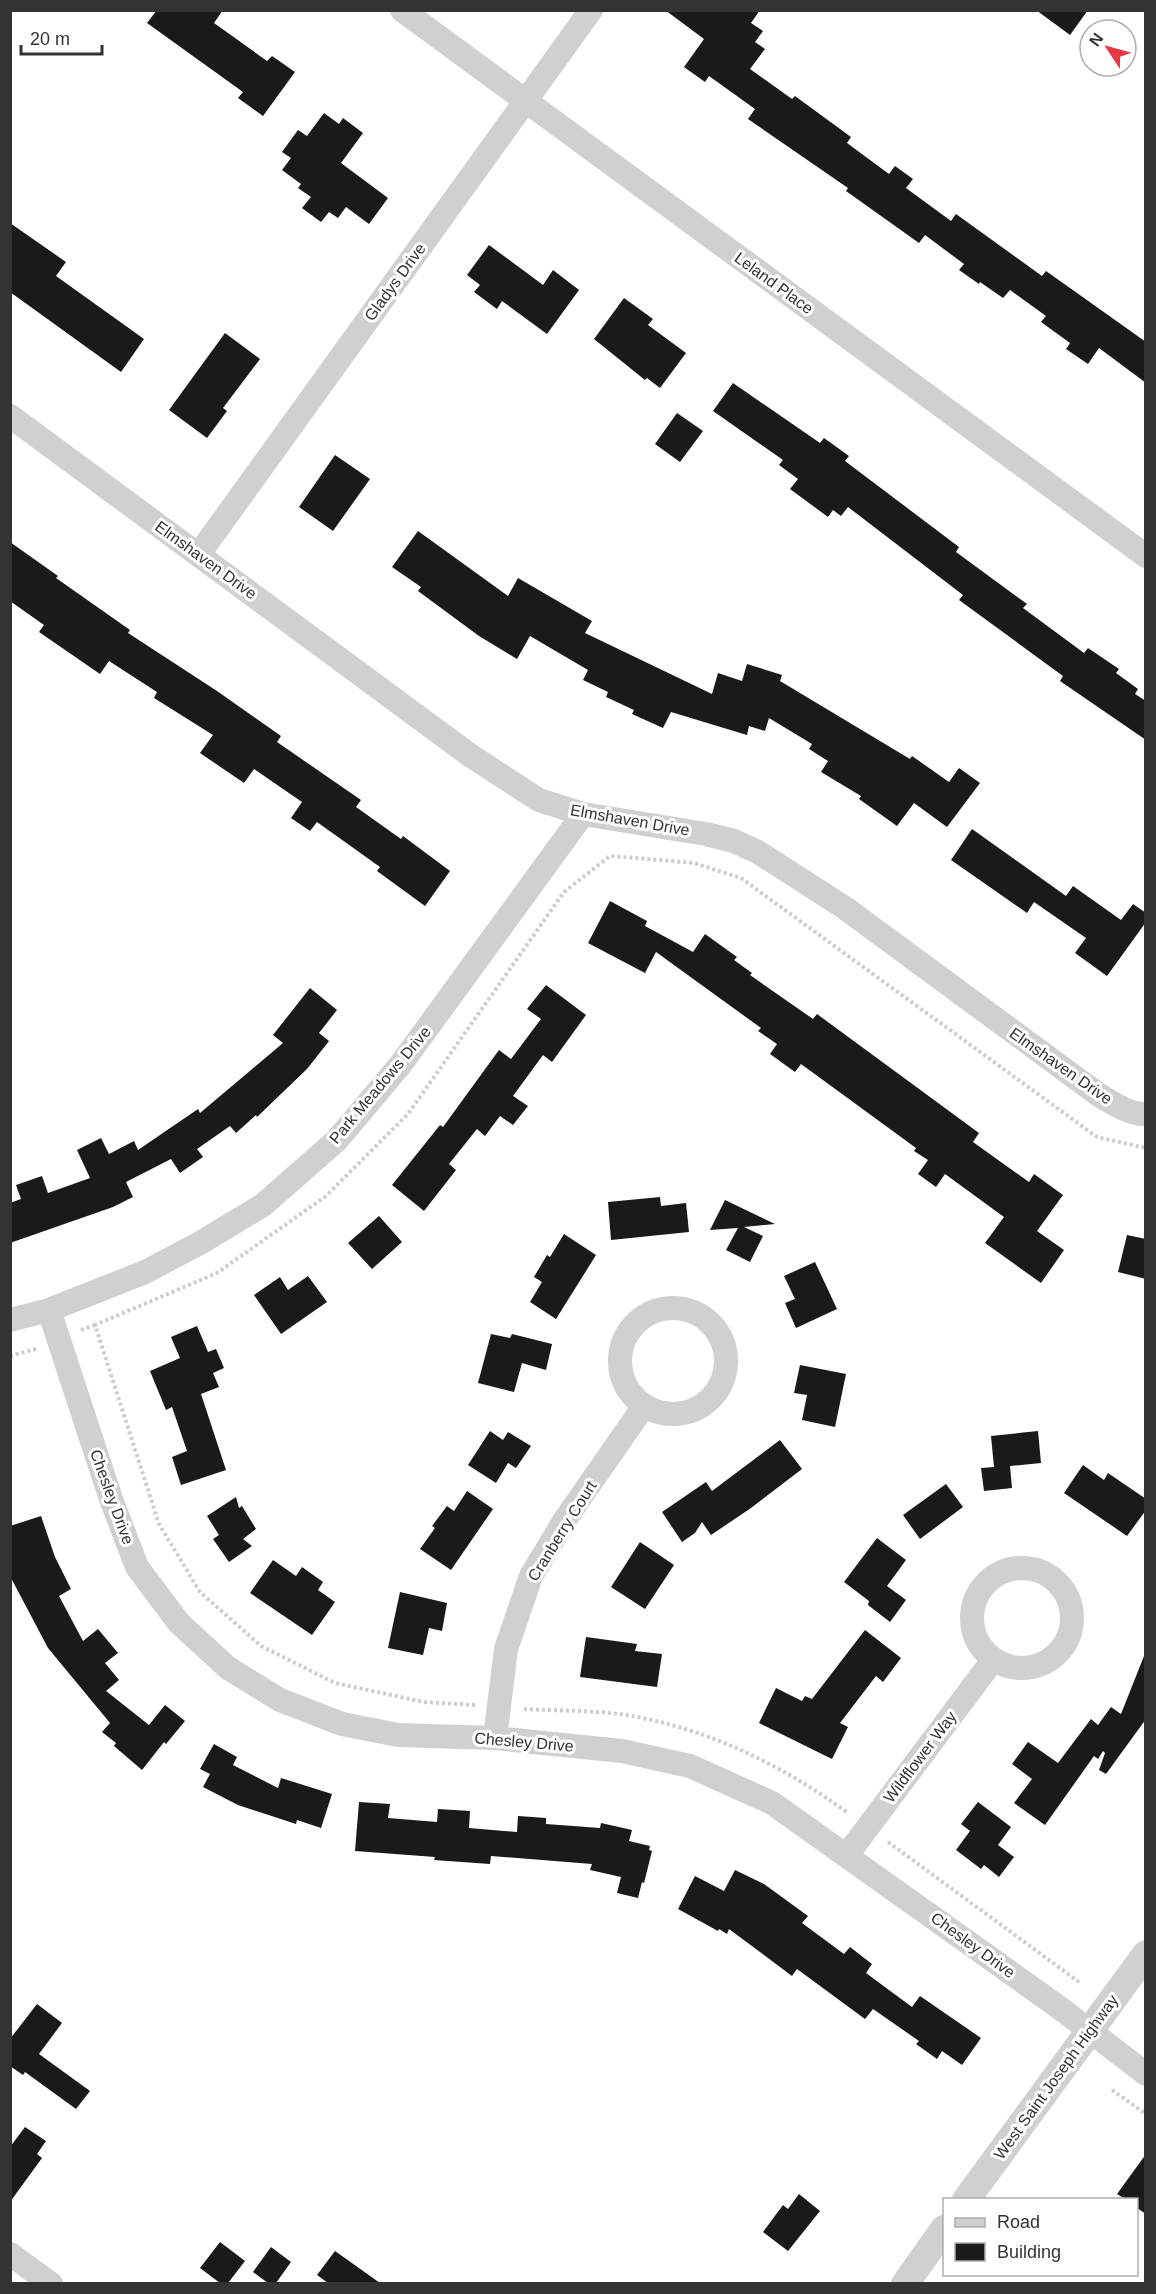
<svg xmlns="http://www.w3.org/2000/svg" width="1156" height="2294" viewBox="0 0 1156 2294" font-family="Helvetica,sans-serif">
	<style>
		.building { fill: #1a1a1a }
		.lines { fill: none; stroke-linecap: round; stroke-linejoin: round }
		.path { stroke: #cdcdcd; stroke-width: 4; stroke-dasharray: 3 3; stroke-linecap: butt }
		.minor { stroke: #d0d0d0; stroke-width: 24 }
		.tertiary { stroke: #d0d0d0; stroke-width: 28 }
		.labels { text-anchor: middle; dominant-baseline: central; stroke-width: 6; stroke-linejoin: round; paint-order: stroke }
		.street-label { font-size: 16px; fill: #333; stroke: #fff }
	</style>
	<rect width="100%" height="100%" fill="#fff"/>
	<path class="building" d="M 157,10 L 223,10 L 214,23 L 267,61 L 272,56 L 295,72 L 263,116 L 238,98 L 243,92 L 147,23 Z
		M 665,10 L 760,10 L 751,23 L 763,31 L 755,42 L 765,49 L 750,69 L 792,99 L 795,96 L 851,137 L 847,143 L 889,174 L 895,166 L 913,179 L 906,188 L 951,221 L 956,214 L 1042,276 L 1046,271 L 1146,342 L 1146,383 L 1099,348 L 1088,364 L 1066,349 L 1070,343 L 1041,322 L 1046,316 L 1010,290 L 1003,298 L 980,282 L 979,284 L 959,270 L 964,264 L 925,235 L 919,243 L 846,191 L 848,188 L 748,119 L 755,109 L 709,76 L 705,82 L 684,67 L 704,39 Z
		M 1036,10 L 1088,10 L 1070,35 Z
		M 324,113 L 339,124 L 343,118 L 363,133 L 341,163 L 388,198 L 369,224 L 346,207 L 338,218 L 329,212 L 321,222 L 302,208 L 311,197 L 298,188 L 301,184 L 282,170 L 291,158 L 282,152 L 298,130 L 307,136 Z
		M 10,223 L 66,262 L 56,276 L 144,339 L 121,372 L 10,292 Z
		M 489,245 L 543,285 L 553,270 L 579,290 L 547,334 L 502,301 L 497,309 L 474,292 L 480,285 L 467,275 Z
		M 624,298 L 653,319 L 648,325 L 686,353 L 660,388 L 647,378 L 645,380 L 594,339 Z
		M 225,333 L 260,359 L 223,408 L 227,411 L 207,438 L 169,410 Z
		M 733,383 L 820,443 L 824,438 L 849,456 L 845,461 L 959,547 L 956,552 L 1027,604 L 1023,608 L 1084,653 L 1088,648 L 1119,669 L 1116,673 L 1138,689 L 1135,694 L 1146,701 L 1146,740 L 1060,681 L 1063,676 L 959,600 L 963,595 L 848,507 L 841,516 L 833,510 L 828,517 L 790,489 L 798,479 L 779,465 L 783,460 L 713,411 Z
		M 677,413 L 703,431 L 680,462 L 655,444 Z
		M 335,455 L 370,479 L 333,531 L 299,507 Z
		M 418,531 L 508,596 L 518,578 L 592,621 L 585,633 L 712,694 L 718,673 L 742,681 L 747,664 L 782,675 L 780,681 L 910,759 L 912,756 L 949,782 L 959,768 L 980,783 L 947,827 L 914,803 L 897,826 L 859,799 L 861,796 L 821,772 L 828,761 L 809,749 L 812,744 L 769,718 L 765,731 L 749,726 L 747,735 L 671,712 L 663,728 L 632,714 L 634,710 L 606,697 L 608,692 L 583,680 L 588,670 L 530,636 L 517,659 L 479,636 L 418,591 L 421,587 L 392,567 Z
		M 10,542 L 58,576 L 56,578 L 130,630 L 128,633 L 217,691 L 281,736 L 277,742 L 361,800 L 356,807 L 401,839 L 403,836 L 450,871 L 425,906 L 377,871 L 380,867 L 317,822 L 310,831 L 291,818 L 302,802 L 254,769 L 244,783 L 200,753 L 213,735 L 154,698 L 157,692 L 109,661 L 100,674 L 39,632 L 44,625 L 10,601 Z
		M 972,829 L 1066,896 L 1073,886 L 1121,920 L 1133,904 L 1146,913 L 1146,922 L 1107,976 L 1075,953 L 1086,938 L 1034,902 L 1027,913 L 951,860 Z
		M 610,901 L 647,921 L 645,926 L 693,952 L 705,934 L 737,957 L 734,960 L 752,973 L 750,975 L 813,1019 L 817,1014 L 979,1133 L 973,1142 L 1029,1182 L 1034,1174 L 1063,1195 L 1037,1231 L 1064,1250 L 1041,1283 L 985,1243 L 1004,1217 L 945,1174 L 936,1187 L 918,1174 L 928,1160 L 914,1151 L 916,1148 L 801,1064 L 795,1072 L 770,1054 L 777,1044 L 758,1031 L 761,1028 L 656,952 L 645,973 L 588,943 Z
		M 546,985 L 586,1015 L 552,1062 L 543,1055 L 513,1096 L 528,1106 L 513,1125 L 500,1116 L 485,1136 L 477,1129 L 449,1164 L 456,1170 L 424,1211 L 392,1185 L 440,1125 L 443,1127 L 499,1050 L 511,1059 L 541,1019 L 527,1009 Z
		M 310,988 L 337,1010 L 319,1033 L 329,1041 L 307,1069 L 257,1117 L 256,1115 L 236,1133 L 230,1126 L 197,1149 L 203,1157 L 180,1173 L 171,1159 L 126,1182 L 133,1197 L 113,1207 L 10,1243 L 10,1203 L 21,1199 L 16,1185 L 42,1176 L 48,1193 L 90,1178 L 77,1150 L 101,1138 L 109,1154 L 134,1141 L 138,1150 L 198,1109 L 200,1113 L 283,1043 L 273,1035 Z
		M 660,1197 L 661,1206 L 686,1203 L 689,1232 L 611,1240 L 608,1202 Z
		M 725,1200 L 775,1224 L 744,1227 L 763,1236 L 750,1262 L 726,1250 L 738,1228 L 710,1230 Z
		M 379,1216 L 402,1242 L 372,1269 L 348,1243 Z
		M 564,1234 L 596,1255 L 556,1319 L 530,1302 L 542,1282 L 534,1277 L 547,1255 L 550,1257 Z
		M 1127,1235 L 1146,1239 L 1146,1279 L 1118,1272 Z
		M 815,1262 L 837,1309 L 796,1328 L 785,1303 L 795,1299 L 784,1276 Z
		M 308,1276 L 327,1302 L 281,1334 L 254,1295 L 280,1277 L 288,1290 Z
		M 197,1326 L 208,1352 L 216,1349 L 224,1368 L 213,1373 L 219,1387 L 201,1394 L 226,1470 L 181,1485 L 172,1457 L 187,1451 L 172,1407 L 166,1410 L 150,1371 L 180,1358 L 171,1337 Z
		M 491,1334 L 510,1338 L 512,1334 L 552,1344 L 546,1370 L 522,1363 L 514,1392 L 478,1383 Z
		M 800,1365 L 846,1374 L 835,1427 L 802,1420 L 807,1395 L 794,1393 Z
		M 490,1431 L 503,1440 L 508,1432 L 531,1446 L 516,1468 L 508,1463 L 496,1483 L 468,1465 Z
		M 1038,1431 L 1041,1463 L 1010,1466 L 1012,1488 L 984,1491 L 981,1468 L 994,1467 L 991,1436 Z
		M 780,1440 L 802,1469 L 751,1508 L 711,1535 L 702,1522 L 695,1533 L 682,1542 L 662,1512 L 706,1482 L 712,1491 Z
		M 1083,1465 L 1104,1480 L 1108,1473 L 1146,1499 L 1146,1510 L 1127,1536 L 1064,1493 Z
		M 946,1484 L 963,1507 L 920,1539 L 903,1515 Z
		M 467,1491 L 493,1509 L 451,1570 L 420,1549 L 435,1528 L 432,1526 L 447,1506 L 454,1511 Z
		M 236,1497 L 239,1508 L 242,1506 L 256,1529 L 243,1539 L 252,1546 L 229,1562 L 213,1539 L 219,1535 L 207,1516 Z
		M 41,1516 L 55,1557 L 71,1589 L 59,1596 L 83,1641 L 98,1629 L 118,1653 L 105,1663 L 119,1680 L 106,1691 L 149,1725 L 165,1705 L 185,1721 L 166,1744 L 164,1742 L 142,1770 L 114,1746 L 116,1743 L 102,1732 L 110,1723 L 48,1648 L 10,1576 L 10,1526 Z
		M 877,1538 L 906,1560 L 887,1586 L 906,1600 L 890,1622 L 868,1605 L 869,1601 L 844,1582 Z
		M 640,1542 L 674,1565 L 645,1609 L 611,1587 Z
		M 273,1560 L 296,1576 L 302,1567 L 323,1582 L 318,1590 L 335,1602 L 312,1635 L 250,1593 Z
		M 400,1592 L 447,1603 L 442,1631 L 429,1628 L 423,1655 L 388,1648 Z
		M 865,1630 L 901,1658 L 883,1682 L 876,1676 L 840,1723 L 848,1727 L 832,1759 L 759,1723 L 776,1688 L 802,1701 L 805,1696 L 812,1699 Z
		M 586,1637 L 637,1644 L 635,1651 L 662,1654 L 657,1687 L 580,1677 Z
		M 1144,1656 L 1146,1719 L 1106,1774 L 1099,1770 L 1105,1753 L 1103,1751 L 1098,1759 L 1094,1756 L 1045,1825 L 1014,1803 L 1032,1779 L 1012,1764 L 1028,1742 L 1058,1763 L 1091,1719 L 1098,1725 L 1111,1707 L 1121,1714 Z
		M 214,1744 L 237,1757 L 233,1765 L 278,1788 L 281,1778 L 332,1794 L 321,1828 L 297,1820 L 296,1824 L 238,1805 L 203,1787 L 210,1774 L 200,1769 Z
		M 359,1802 L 390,1804 L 388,1818 L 437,1822 L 438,1809 L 470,1811 L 469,1828 L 517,1832 L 518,1816 L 546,1818 L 546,1824 L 600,1828 L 601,1823 L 632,1830 L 629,1841 L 650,1846 L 649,1850 L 652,1851 L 644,1883 L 642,1882 L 638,1898 L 617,1893 L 621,1877 L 590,1870 L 592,1864 L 491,1856 L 490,1864 L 434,1860 L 435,1857 L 355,1851 Z
		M 978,1802 L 1011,1827 L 998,1845 L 1014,1857 L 999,1877 L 984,1865 L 981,1869 L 956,1850 L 970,1831 L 961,1824 Z
		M 735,1870 L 764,1884 L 808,1916 L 802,1923 L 844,1954 L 850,1947 L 872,1964 L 866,1973 L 912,2007 L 920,1996 L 981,2038 L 962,2065 L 942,2051 L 937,2059 L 916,2044 L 919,2041 L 873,2009 L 865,2019 L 797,1969 L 792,1976 L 729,1929 L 727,1934 L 719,1929 L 718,1931 L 678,1909 L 695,1876 L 724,1891 Z
		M 37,2004 L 62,2023 L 39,2054 L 90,2091 L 76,2109 L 25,2072 L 23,2075 L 10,2066 L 10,2039 Z
		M 25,2127 L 46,2141 L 37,2154 L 42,2158 L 10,2202 L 10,2147 Z
		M 1146,2154 L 1146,2214 L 1137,2208 L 1137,2199 L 1125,2199 L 1117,2194 Z
		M 799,2194 L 820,2211 L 788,2251 L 763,2232 L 783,2205 L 788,2209 Z
		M 220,2242 L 245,2261 L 228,2283 L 220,2283 L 200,2268 Z
		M 271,2247 L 291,2262 L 276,2283 L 268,2283 L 253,2272 Z
		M 335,2251 L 380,2283 L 328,2283 L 317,2275 Z"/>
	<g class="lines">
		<path class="path" d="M 81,1330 L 95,1325
			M 10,1356 L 36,1349
			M 475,1705 L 424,1702 L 335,1683 L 261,1646 L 200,1592 L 159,1524 L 95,1325 L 217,1273 L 326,1196 L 408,1114 L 564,892 L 610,856 L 694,863 L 741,878 L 1097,1137 L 1146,1148
			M 524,1709 C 558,1711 593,1710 626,1715 C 707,1728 782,1765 848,1813
			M 888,1842 L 1079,1982
			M 1112,2090 L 1146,2114"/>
		<path class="minor" d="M 402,10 L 1146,556
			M 10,416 L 471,756 L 539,800 L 583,814 L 706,834 L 734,841 L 758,852 L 845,908 L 1099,1095 C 1113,1103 1130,1115 1146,1114
			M 199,554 L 591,10
			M620 1361a53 53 0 1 1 106 0a53 53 0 1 1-106 0Z
			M 49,1310 L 111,1499 L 137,1567 L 179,1623 L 228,1668 L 280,1700 L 342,1724 L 398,1735 L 495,1738 L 622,1751 L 690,1766 L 772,1803 L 1060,2008 L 1146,2074
			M 10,1320 L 49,1310 L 145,1272 L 200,1243 L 263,1205 L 337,1140 L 401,1064 L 583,814
			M972 1618a50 50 0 1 1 100 0a50 50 0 1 1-100 0Z
			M 495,1738 L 506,1649 L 531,1576 L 564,1521 L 644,1406
			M 847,1855 L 993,1660
			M 10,2254 L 51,2284"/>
		<path class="tertiary" d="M 966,2200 L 1146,1954
			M 905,2284 L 944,2229"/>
	</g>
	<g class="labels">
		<g class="street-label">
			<text transform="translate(395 282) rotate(-54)">Gladys Drive</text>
			<text transform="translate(774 283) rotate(36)">Leland Place</text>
			<text transform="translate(206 560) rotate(36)">Elmshaven Drive</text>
			<text transform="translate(630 820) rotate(10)">Elmshaven Drive</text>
			<text transform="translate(1061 1066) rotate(35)">Elmshaven Drive</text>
			<text transform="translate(380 1085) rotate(-50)">Park Meadows Drive</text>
			<text transform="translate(112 1497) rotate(70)">Chesley Drive</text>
			<text transform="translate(562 1531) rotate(-58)">Cranberry Court</text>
			<text transform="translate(524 1742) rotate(5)">Chesley Drive</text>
			<text transform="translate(920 1757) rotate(-53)">Wildflower Way</text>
			<text transform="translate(973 1945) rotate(36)">Chesley Drive</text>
			<text transform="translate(1056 2077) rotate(-54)">West Saint Joseph Highway</text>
		</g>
	</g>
	<rect width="1156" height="2294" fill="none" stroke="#333333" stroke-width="24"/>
	<rect x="943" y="2198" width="195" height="78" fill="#ffffff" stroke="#adadad" stroke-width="1.5"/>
	<rect x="955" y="2218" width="30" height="9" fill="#d0d0d0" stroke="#adadad" stroke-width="1.5"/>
	<text x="997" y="2228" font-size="18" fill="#333333">Road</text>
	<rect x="955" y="2243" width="30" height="18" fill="#1a1a1a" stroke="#adadad" stroke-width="1.5"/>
	<text x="997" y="2258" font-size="18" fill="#333333">Building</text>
	<g transform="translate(1108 48) rotate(306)"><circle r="28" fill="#ffffff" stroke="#adadad" stroke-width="1.5"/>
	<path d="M0-4.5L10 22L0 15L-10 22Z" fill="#e63946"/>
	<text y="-9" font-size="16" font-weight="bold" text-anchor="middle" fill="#333333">N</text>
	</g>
	<path d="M21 45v9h81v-9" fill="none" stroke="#333333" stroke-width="3"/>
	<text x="30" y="45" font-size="18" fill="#333333" stroke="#ffffff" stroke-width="4.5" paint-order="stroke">20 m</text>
</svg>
